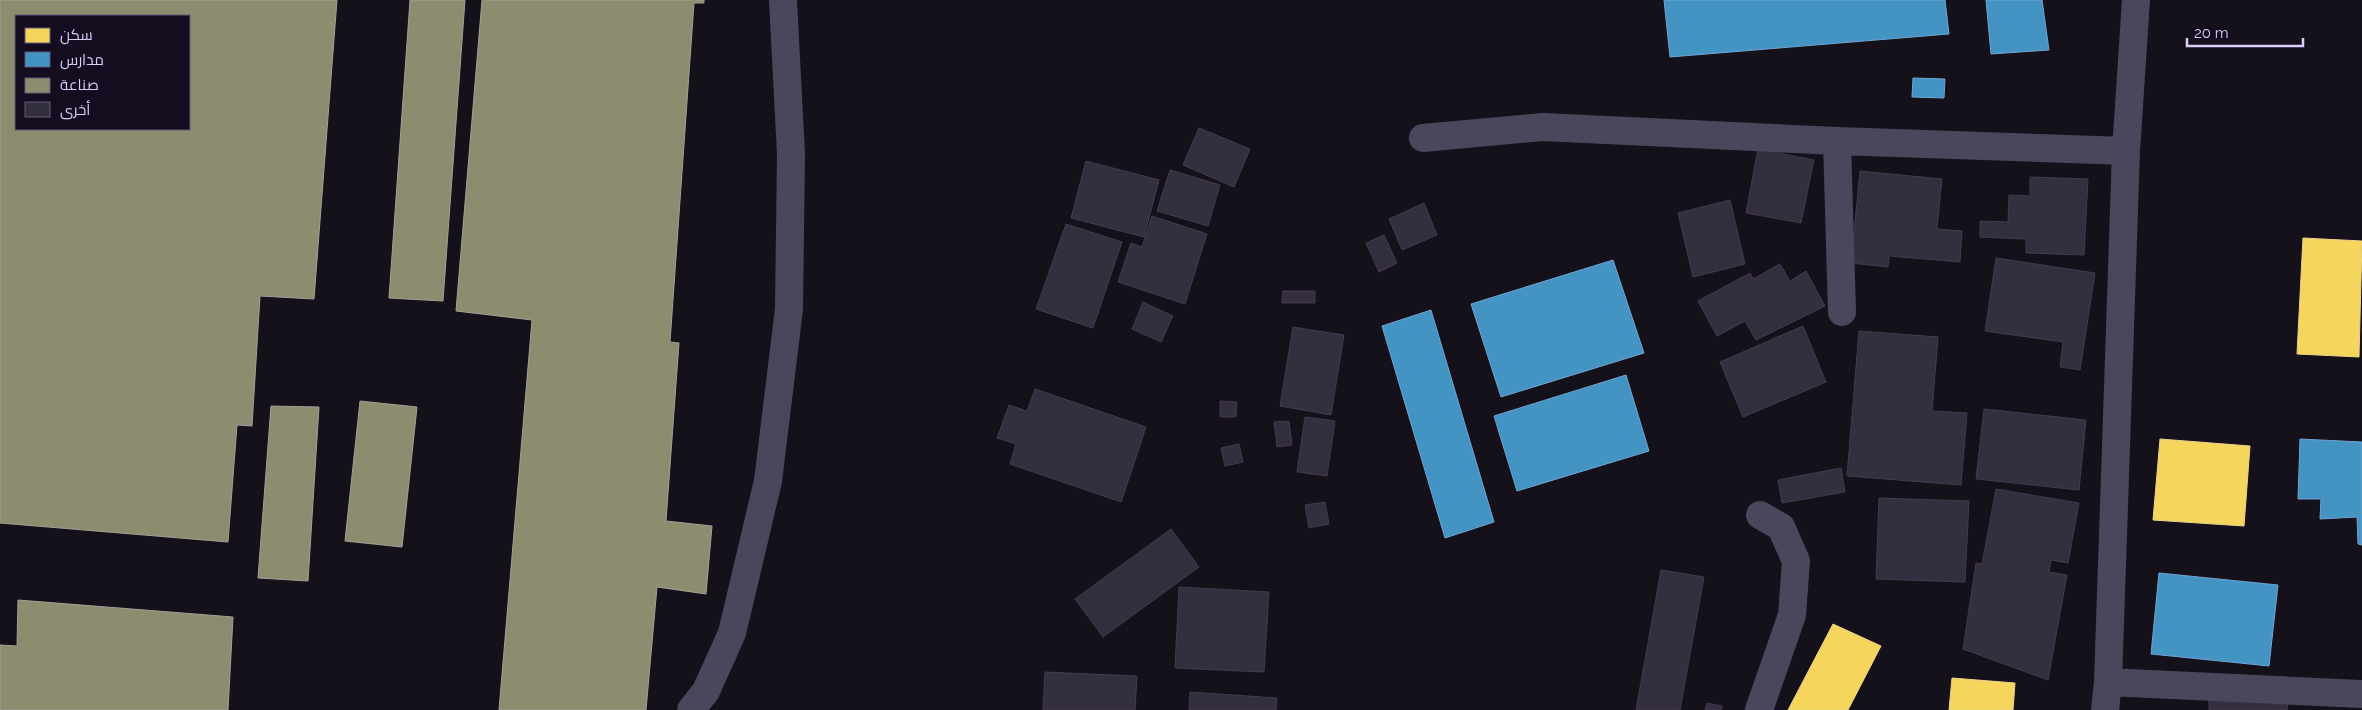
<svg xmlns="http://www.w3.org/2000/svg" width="2362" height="710" viewBox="0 0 2362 710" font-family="Raleway,Cairo,sans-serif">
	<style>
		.homes { fill: #f6d55c; stroke: #eed38c }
		.schools { fill: #4393c3; stroke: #71a5d4 }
		.industry { fill: #8c8c6e; stroke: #a4a099; fill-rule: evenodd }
		.building { fill: #342f3e; stroke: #423b4f }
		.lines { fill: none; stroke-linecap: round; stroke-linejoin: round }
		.minor { stroke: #4a475c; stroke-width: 28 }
	</style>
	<rect width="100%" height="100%" fill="#14111b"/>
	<path class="homes" d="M 2303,238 L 2362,241 L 2359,357 L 2297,354 Z
		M 2160,439 L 2250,446 L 2244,526 L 2153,520 Z
		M 1833,624 L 1881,646 L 1848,710 L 1788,710 Z
		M 1952,678 L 2015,683 L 2013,710 L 1949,710 Z"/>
	<path class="schools" d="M 1664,0 L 1945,0 L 1949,34 L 1670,57 Z
		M 1986,0 L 2042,0 L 2049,50 L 1991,54 Z
		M 1913,78 L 1945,79 L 1944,98 L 1912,97 Z
		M 1613,260 L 1644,353 L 1501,397 L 1471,304 Z
		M 1431,310 L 1494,522 L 1445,538 L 1382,326 Z
		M 1626,375 L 1649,451 L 1517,491 L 1494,416 Z
		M 2300,439 L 2362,442 L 2362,545 L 2358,544 L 2357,517 L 2320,519 L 2321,499 L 2298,499 Z
		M 2159,573 L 2278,585 L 2269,666 L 2151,654 Z"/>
	<path class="industry" d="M 0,0 L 337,0 L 314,299 L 260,296 L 252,426 L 237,425 L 228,542 L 0,523 ZM 16,16 L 189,16 L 189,129 L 16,129 Z
		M 410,0 L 465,0 L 443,301 L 389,298 Z
		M 482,0 L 704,0 L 704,3 L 694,3 L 670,342 L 679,343 L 666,521 L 712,526 L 706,594 L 657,587 L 646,710 L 499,710 L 532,320 L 456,311 Z
		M 360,401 L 417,407 L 402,547 L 345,541 Z
		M 271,406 L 319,407 L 308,581 L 258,578 Z
		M 18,600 L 233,617 L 228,710 L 0,710 L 0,645 L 17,646 Z"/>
	<path class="building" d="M 1199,128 L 1250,149 L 1234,187 L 1183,165 Z
		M 1758,149 L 1814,160 L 1801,223 L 1746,213 Z
		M 1086,161 L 1159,180 L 1144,237 L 1071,218 Z
		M 1170,170 L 1220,185 L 1208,226 L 1157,211 Z
		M 1860,171 L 1942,179 L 1937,229 L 1962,231 L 1960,262 L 1889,256 L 1888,267 L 1851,263 Z
		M 2030,177 L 2088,179 L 2084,255 L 2026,253 L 2026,239 L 1980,237 L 1980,221 L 2008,222 L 2009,195 L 2030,196 Z
		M 1730,200 L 1745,264 L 1693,277 L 1678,213 Z
		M 1424,203 L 1437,235 L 1402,250 L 1389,219 Z
		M 1152,216 L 1207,234 L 1185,304 L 1118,282 L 1131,243 L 1142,247 Z
		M 1066,224 L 1122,242 L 1093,328 L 1036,309 Z
		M 1384,235 L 1397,263 L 1379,272 L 1366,243 Z
		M 1996,258 L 2095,273 L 2080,370 L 2060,367 L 2063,342 L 1985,331 Z
		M 1780,264 L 1790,281 L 1806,271 L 1825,306 L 1756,340 L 1745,321 L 1717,336 L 1698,301 L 1750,273 L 1753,279 Z
		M 1283,291 L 1315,291 L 1315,303 L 1282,303 Z
		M 1143,302 L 1173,316 L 1161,342 L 1132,329 Z
		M 1803,326 L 1826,382 L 1743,417 L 1720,362 Z
		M 1293,327 L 1344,335 L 1331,415 L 1280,406 Z
		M 1859,331 L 1938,337 L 1932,411 L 1967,413 L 1961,485 L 1847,476 Z
		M 1035,389 L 1146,427 L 1121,502 L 1010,464 L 1016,444 L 997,438 L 1009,405 L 1027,411 Z
		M 1220,401 L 1237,402 L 1236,417 L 1220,417 Z
		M 1984,409 L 2086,420 L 2079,490 L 1976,479 Z
		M 1305,417 L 1335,421 L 1327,476 L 1297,472 Z
		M 1289,421 L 1292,445 L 1277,447 L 1274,422 Z
		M 1239,444 L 1243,462 L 1225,466 L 1221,448 Z
		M 1841,468 L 1845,492 L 1782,503 L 1778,480 Z
		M 1996,489 L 2079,503 L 2068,563 L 2051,560 L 2049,572 L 2067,575 L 2048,680 L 1963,649 L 1976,563 L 1982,564 Z
		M 1879,498 L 1969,501 L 1965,582 L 1876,579 Z
		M 1325,502 L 1329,524 L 1309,528 L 1305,505 Z
		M 1171,529 L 1199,567 L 1103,637 L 1075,599 Z
		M 1661,570 L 1704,577 L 1680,710 L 1636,710 Z
		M 1179,587 L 1269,592 L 1264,672 L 1175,668 Z
		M 1045,672 L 1137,676 L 1135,710 L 1043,710 Z
		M 1190,692 L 1277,698 L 1276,710 L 1189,710 Z
		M 2209,694 L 2288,701 L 2287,710 L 2209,710 Z
		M 1707,703 L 1722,706 L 1721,710 L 1705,710 Z"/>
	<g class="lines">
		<path class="minor" d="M 1423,138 L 1543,127 L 1837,141 L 2126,151
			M 1837,141 L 1842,312
			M 2108,682 L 2362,694
			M 691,710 L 706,691 L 732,633 L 768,481 L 789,309 L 791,154 L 783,0
			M 1759,710 L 1792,615 L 1796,561 L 1781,527 L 1760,515
			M 2105,710 L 2108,682 L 2126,151 L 2136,0"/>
	</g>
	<rect x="15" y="15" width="175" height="115" fill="#130d1f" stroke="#635a78"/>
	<rect x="25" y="28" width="25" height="15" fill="#f6d55c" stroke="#635a78"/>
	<text x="60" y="40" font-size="15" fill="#dbcefd">سكن</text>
	<rect x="25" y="52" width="25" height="15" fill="#4393c3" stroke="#635a78"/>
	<text x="60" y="65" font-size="15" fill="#dbcefd">مدارس</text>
	<rect x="25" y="78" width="25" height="15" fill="#8c8c6e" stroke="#635a78"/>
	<text x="60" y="90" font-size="15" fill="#dbcefd">صناعة</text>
	<rect x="25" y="102" width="25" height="15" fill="#342f3e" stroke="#635a78"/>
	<text x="60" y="115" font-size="15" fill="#dbcefd">أخرى</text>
	<path d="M2187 38v8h116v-8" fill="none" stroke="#dbcefd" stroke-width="2.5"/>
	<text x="2194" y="38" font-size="15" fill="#dbcefd" stroke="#130d1f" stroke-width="4" paint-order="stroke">20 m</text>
</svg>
